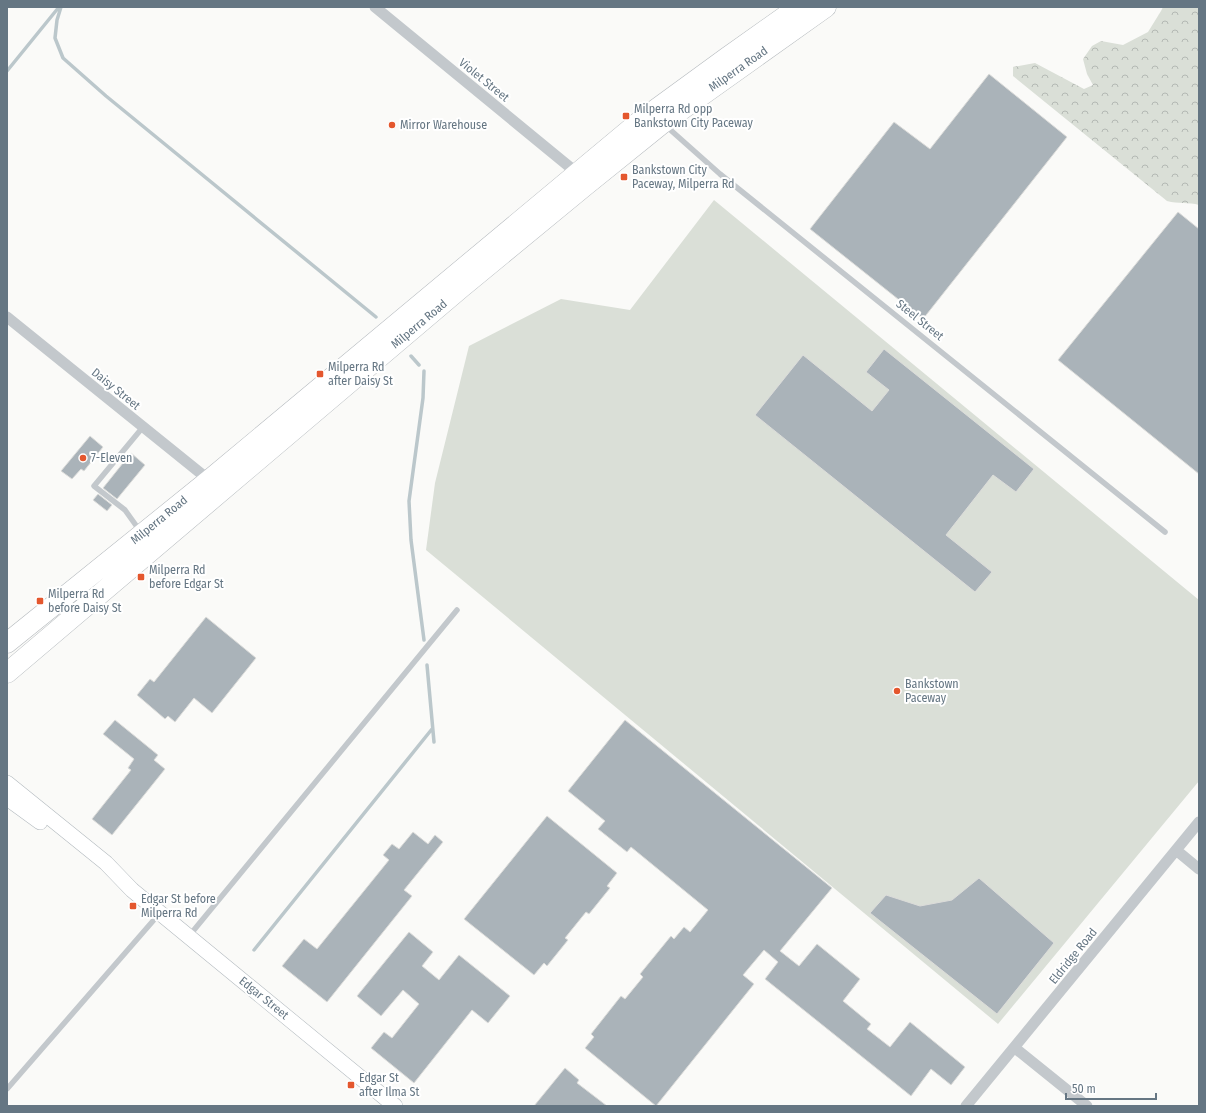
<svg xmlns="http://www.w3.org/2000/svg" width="1206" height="1113" viewBox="0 0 1206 1113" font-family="'Fira Sans Condensed',sans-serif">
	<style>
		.forest { fill: url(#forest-crowns) }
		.pitch { fill: #dadfd7 }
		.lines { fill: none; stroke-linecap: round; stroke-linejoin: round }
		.stream { stroke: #bbc7cb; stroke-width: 3.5 }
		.building { fill: #aab3b9; stroke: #dcdcda }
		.secondary-casing { stroke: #b3babf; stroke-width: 16 }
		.highway-casing { stroke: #b4b9bd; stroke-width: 21 }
		.lane { stroke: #c3c8cc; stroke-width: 5.5 }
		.street { stroke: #c3c8cc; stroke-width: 11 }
		.secondary { stroke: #fff; stroke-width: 15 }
		.highway { stroke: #fff; stroke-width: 20 }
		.poi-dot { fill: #e4572e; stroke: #fff; stroke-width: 1.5 }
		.labels { text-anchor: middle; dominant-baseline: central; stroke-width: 4; stroke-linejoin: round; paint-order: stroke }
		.street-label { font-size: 12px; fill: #657683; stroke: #fff }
		.poi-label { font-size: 12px; fill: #657683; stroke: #fff; text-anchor: start }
	</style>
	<defs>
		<pattern id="forest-crowns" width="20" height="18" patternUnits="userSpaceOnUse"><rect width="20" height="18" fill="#dadfd7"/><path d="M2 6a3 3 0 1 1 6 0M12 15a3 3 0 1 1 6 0" fill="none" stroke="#b4b9b4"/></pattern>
	</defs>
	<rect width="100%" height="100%" fill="#fafaf8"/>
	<path class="forest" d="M 1163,7 L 1199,7 L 1199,205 C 1189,202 1178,204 1167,201 L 1013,76 L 1013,67 L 1035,63 L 1084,89 L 1093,85 L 1087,74 L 1083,59 L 1092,46 L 1101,41 L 1123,45 L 1148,32 L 1161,11 Z"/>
	<path class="pitch" d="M 714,200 L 1199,600 L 1199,781 L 998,1024 L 426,550 L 435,483 L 469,346 L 561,299 L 630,310 Z"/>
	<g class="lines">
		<path class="stream" d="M 61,7 L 57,20 L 55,38 L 63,58 L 106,96 L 376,317
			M 7,71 L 59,7
			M 411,356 L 419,365
			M 424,640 L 411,540 L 409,501 L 423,398 L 424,371
			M 427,665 L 434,742
			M 254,950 L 432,729"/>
	</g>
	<path class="building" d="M 989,74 L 1067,137 L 923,319 L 810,229 L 894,122 L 930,149 Z
		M 1178,212 L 1199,229 L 1199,474 L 1058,360 Z
		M 884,349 L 1034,469 L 1016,492 L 993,475 L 946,535 L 992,572 L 975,592 L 755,415 L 803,355 L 872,411 L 889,390 L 866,372 Z
		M 90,436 L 103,447 L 84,471 L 81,469 L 72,479 L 61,471 Z
		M 131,453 L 145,465 L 117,499 L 103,488 Z
		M 98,494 L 112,505 L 107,511 L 93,500 Z
		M 206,617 L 256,658 L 212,713 L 194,698 L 175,722 L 168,716 L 165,719 L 137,695 L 150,679 L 154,682 Z
		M 115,720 L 158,755 L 154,760 L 165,769 L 112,835 L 92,819 L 131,770 L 128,768 L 134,759 L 103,734 Z
		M 625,720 L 832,888 L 780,951 L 799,966 L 817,944 L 860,979 L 843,1001 L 871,1024 L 867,1029 L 890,1047 L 910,1022 L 965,1067 L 951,1085 L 931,1069 L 911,1096 L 765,979 L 778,962 L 764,950 L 743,975 L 754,984 L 656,1106 L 585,1048 L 594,1037 L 591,1034 L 621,996 L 625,999 L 643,977 L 640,974 L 671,936 L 674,939 L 684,927 L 690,932 L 708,910 L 631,847 L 627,852 L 598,829 L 605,821 L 568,791 Z
		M 547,816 L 617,873 L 607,886 L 610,888 L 589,914 L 586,912 L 565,938 L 568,940 L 547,966 L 544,963 L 534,975 L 464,919 Z
		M 413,832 L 428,844 L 435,835 L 443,842 L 404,890 L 412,896 L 327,1002 L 282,966 L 304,939 L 317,949 L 389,860 L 383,855 L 392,844 L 399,849 Z
		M 979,878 L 1054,943 L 997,1014 L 870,913 L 886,895 L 920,906 L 952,900 Z
		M 409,932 L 433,952 L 422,966 L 439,980 L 459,955 L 510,996 L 488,1023 L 472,1010 L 414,1083 L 371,1048 L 384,1032 L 392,1038 L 419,1004 L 403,990 L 381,1016 L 357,996 Z
		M 565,1068 L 579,1080 L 577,1083 L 607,1106 L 534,1106 Z"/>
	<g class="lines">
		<g class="secondary-casing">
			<path id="secondary" d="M 7,783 L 106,863 L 132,890 L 395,1106
				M 7,798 L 40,822"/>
		</g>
		<g class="highway-casing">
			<path id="highway" d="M 7,643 L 209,480 L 641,120 L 726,58 L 798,7
				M 7,673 L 461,288 L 585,186 L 663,123 L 826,7"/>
		</g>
		<path class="lane" d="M 666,126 L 720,174 L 1165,532
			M 140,531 L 125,510 L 94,486 L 143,427
			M 189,936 L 457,610
			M 7,1089 L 159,914"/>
		<path class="street" d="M 375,7 L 577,173
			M 7,317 L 209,480
			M 1176,850 L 1199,869
			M 1015,1048 L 1087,1106
			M 966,1106 L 1199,822"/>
		<use href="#secondary" class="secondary"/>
		<use href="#highway" class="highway"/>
	</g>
	<g class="poi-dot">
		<rect x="622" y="112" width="8" height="8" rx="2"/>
		<circle cx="392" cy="125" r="4"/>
		<rect x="620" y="173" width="8" height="8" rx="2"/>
		<rect x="316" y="370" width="8" height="8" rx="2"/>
		<circle cx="83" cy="458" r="4"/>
		<rect x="137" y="573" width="8" height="8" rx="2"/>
		<rect x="36" y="597" width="8" height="8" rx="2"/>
		<circle cx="897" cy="691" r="4"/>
		<rect x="129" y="902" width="8" height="8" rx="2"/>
		<rect x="347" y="1081" width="8" height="8" rx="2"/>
	</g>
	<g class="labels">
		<g class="street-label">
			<text transform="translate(738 69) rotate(-35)">Milperra Road</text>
			<text transform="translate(484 80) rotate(39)">Violet Street</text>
			<text transform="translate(920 320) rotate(39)">Steel Street</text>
			<text transform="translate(419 324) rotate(-40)">Milperra Road</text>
			<text transform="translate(116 389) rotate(39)">Daisy Street</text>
			<text transform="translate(159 520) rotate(-39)">Milperra Road</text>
			<text transform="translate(1073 956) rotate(-51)">Eldridge Road</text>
			<text transform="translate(264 998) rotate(39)">Edgar Street</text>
		</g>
		<g class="poi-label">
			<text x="634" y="109">Milperra Rd opp<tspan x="634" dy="14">Bankstown City Paceway</tspan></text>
			<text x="400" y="125">Mirror Warehouse</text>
			<text x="632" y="170">Bankstown City<tspan x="632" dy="14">Paceway, Milperra Rd</tspan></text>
			<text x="328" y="367">Milperra Rd<tspan x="328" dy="14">after Daisy St</tspan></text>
			<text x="91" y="458">7-Eleven</text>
			<text x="149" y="570">Milperra Rd<tspan x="149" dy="14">before Edgar St</tspan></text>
			<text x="48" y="594">Milperra Rd<tspan x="48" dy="14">before Daisy St</tspan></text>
			<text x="905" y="684">Bankstown<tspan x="905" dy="14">Paceway</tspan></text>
			<text x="141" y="899">Edgar St before<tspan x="141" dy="14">Milperra Rd</tspan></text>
			<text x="359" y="1078">Edgar St<tspan x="359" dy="14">after Ilma St</tspan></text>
		</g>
	</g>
	<rect width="1206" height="1113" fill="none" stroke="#657683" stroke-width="16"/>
	<path d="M1066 1093v6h90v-6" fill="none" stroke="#657683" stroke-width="2"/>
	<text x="1072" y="1093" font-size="12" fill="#657683" stroke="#ffffff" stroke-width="3" paint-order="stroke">50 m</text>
</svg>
